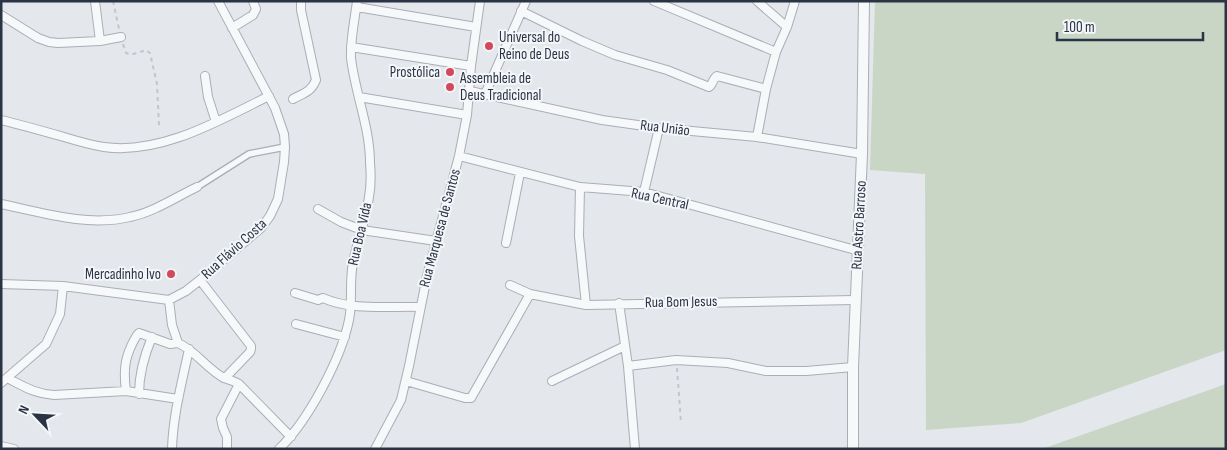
<svg xmlns="http://www.w3.org/2000/svg" width="1227" height="450" viewBox="0 0 1227 450" font-family="'Sofia Sans Condensed',sans-serif">
	<style>
		.green { fill: #c9d6c5 }
		.lines { fill: none; stroke-linecap: round; stroke-linejoin: round }
		.pedestrian-casing { stroke: #a9aeb7; stroke-width: 8 }
		.minor-casing { stroke: #a9aeb7; stroke-width: 10 }
		.tertiary-casing { stroke: #a9aeb7; stroke-width: 12 }
		.path { stroke: #c2c5cb; stroke-width: 2; stroke-dasharray: 4 4; stroke-linecap: butt }
		.pedestrian { stroke: #f7f8fa; stroke-width: 5.5 }
		.minor { stroke: #f7f8fa; stroke-width: 8 }
		.tertiary { stroke: #f7f8fa; stroke-width: 10 }
		.poi-dot { fill: #d1495b; stroke: #f4f6f9; stroke-width: 2 }
		.labels { text-anchor: middle; dominant-baseline: central; stroke-width: 4; stroke-linejoin: round; paint-order: stroke }
		.poi-label { font-size: 15px; fill: #2b3445; stroke: #f4f6f9; text-anchor: start }
		.street-label { font-size: 15px; fill: #2b3445; stroke: #f4f6f9 }
	</style>
	<rect width="100%" height="100%" fill="#e4e7ec"/>
	<path class="green" d="M 875,1 L 1226,1 L 1226,350 L 1021,423 L 926,430 L 925,174 L 870,170 Z
		M 1226,384 L 1226,449 L 1042,449 Z"/>
	<g class="lines">
		<g class="pedestrian-casing">
			<path id="pedestrian" d="M 197,187 L 249,154 L 285,147"/>
		</g>
		<g class="minor-casing">
			<path id="minor" d="M 95,1 L 100,41
				M 654,1 L 776,52
				M 757,1 L 787,27
				M 357,7 L 476,27
				M 521,11 L 582,41 L 615,55 L 667,70 L 709,87 C 713,85 712,79 717,76 L 766,89
				M 1,15 L 38,38 L 49,42 L 58,43 L 100,41 L 121,37
				M 232,28 L 253,15 L 256,9 L 253,1
				M 351,47 L 471,66
				M 205,76 L 208,97 L 216,122
				M 470,91 L 602,120 L 659,128 L 757,137 L 862,154
				M 485,94 L 526,1
				M 359,97 L 467,115
				M 293,99 C 304,93 311,92 316,80 L 301,10 L 301,1
				M 1,120 C 22,125 43,131 64,137 C 77,141 90,145 104,147 C 161,155 220,120 269,96
				M 757,137 L 766,89 L 776,52 L 787,27 L 795,1
				M 459,156 L 580,187 L 644,192 L 859,251
				M 580,187 L 579,236 L 586,305
				M 644,192 L 659,128
				M 1,204 C 43,213 88,227 130,217 C 154,212 176,197 197,187
				M 318,209 L 341,222 L 362,230 L 436,241
				M 506,243 L 520,173
				M 200,280 L 251,346 L 251,349 L 250,352 L 225,378
				M 1,284 L 63,286 L 169,300 L 186,291 L 200,280 L 261,228 L 270,216 L 278,199 L 284,162 L 285,147 L 284,134 L 275,108 L 218,1
				M 510,285 L 530,294 L 586,305 L 855,300
				M 295,293 L 318,300 L 323,298 C 352,311 388,306 420,307
				M 169,300 L 172,325 L 178,343 C 196,351 207,369 224,378 C 230,380 234,381 239,384 L 291,437
				M 619,303 L 628,366 L 635,449
				M 296,324 L 345,337
				M 628,366 L 676,360 L 728,363 L 766,371 L 806,371 L 853,367
				M 7,378 C 23,386 35,394 54,395 L 126,391 L 178,399
				M 406,381 L 465,398 L 471,398 L 530,294
				M 552,381 L 625,346
				M 1,383 L 46,344 L 60,314 L 63,286
				M 126,391 C 123,368 125,355 137,335 L 139,333 L 170,344 L 178,343
				M 139,394 C 139,373 144,356 152,337
				M 1,446 L 14,449
				M 172,449 C 173,415 182,382 189,349
				M 227,449 L 227,437 L 223,428 L 221,419 L 239,384
				M 279,449 C 308,421 341,359 349,320 C 353,301 349,282 353,263 C 357,241 366,219 369,197 C 371,186 371,174 370,163 C 370,127 355,93 351,58 C 350,41 355,18 357,1
				M 375,449 L 401,400 L 409,366 L 427,276 L 459,156 L 467,115 L 471,66 L 480,1"/>
		</g>
		<g class="tertiary-casing">
			<path id="tertiary" d="M 853,449 L 853,367 L 862,154 L 864,1"/>
		</g>
		<path class="path" d="M 113,1 L 119,29
			M 123,44 L 126,53 C 133,56 139,52 146,50 L 150,53 L 157,84 L 159,126
			M 677,368 L 681,423"/>
		<use href="#pedestrian" class="pedestrian"/>
		<use href="#minor" class="minor"/>
		<use href="#tertiary" class="tertiary"/>
	</g>
	<g class="poi-dot">
		<circle cx="489" cy="46" r="5"/>
		<circle cx="450" cy="72" r="5"/>
		<circle cx="450" cy="87" r="5"/>
		<circle cx="171" cy="274" r="5"/>
	</g>
	<g class="labels">
		<g class="poi-label">
			<text x="499" y="37">Universal do<tspan x="499" dy="17">Reino de Deus</tspan></text>
			<text x="440" y="72" text-anchor="end">Prostólica</text>
			<text x="460" y="78">Assembleia de<tspan x="460" dy="17">Deus Tradicional</tspan></text>
			<text x="161" y="274" text-anchor="end">Mercadinho Ivo</text>
		</g>
		<g class="street-label">
			<text transform="translate(665 128) rotate(7)">Rua União</text>
			<text transform="translate(660 199) rotate(12)">Rua Central</text>
			<text transform="translate(859 225) rotate(-87)">Rua Astro Barroso</text>
			<text transform="translate(440 228) rotate(-75)">Rua Marquesa de Santos</text>
			<text transform="translate(360 234) rotate(-77)">Rua Boa Vida</text>
			<text transform="translate(234 249) rotate(-42)">Rua Flávio Costa</text>
			<text transform="translate(681 302) rotate(-1)">Rua Bom Jesus</text>
		</g>
	</g>
	<rect width="1227" height="450" fill="none" stroke="#2b3445" stroke-width="5"/>
	<g transform="translate(35 415) rotate(295)" stroke="#f4f6f9" stroke-width="4" paint-order="stroke">
	<path d="M0-4L9 19L0 12L-9 19Z" fill="#2b3445"/>
	<text y="-8" font-size="14" font-weight="bold" text-anchor="middle" fill="#2b3445">N</text>
	</g>
	<path d="M1057 32v8h146v-8" fill="none" stroke="#2b3445" stroke-width="2.5"/>
	<text x="1064" y="32" font-size="15" fill="#2b3445" stroke="#f4f6f9" stroke-width="4" paint-order="stroke">100 m</text>
</svg>
